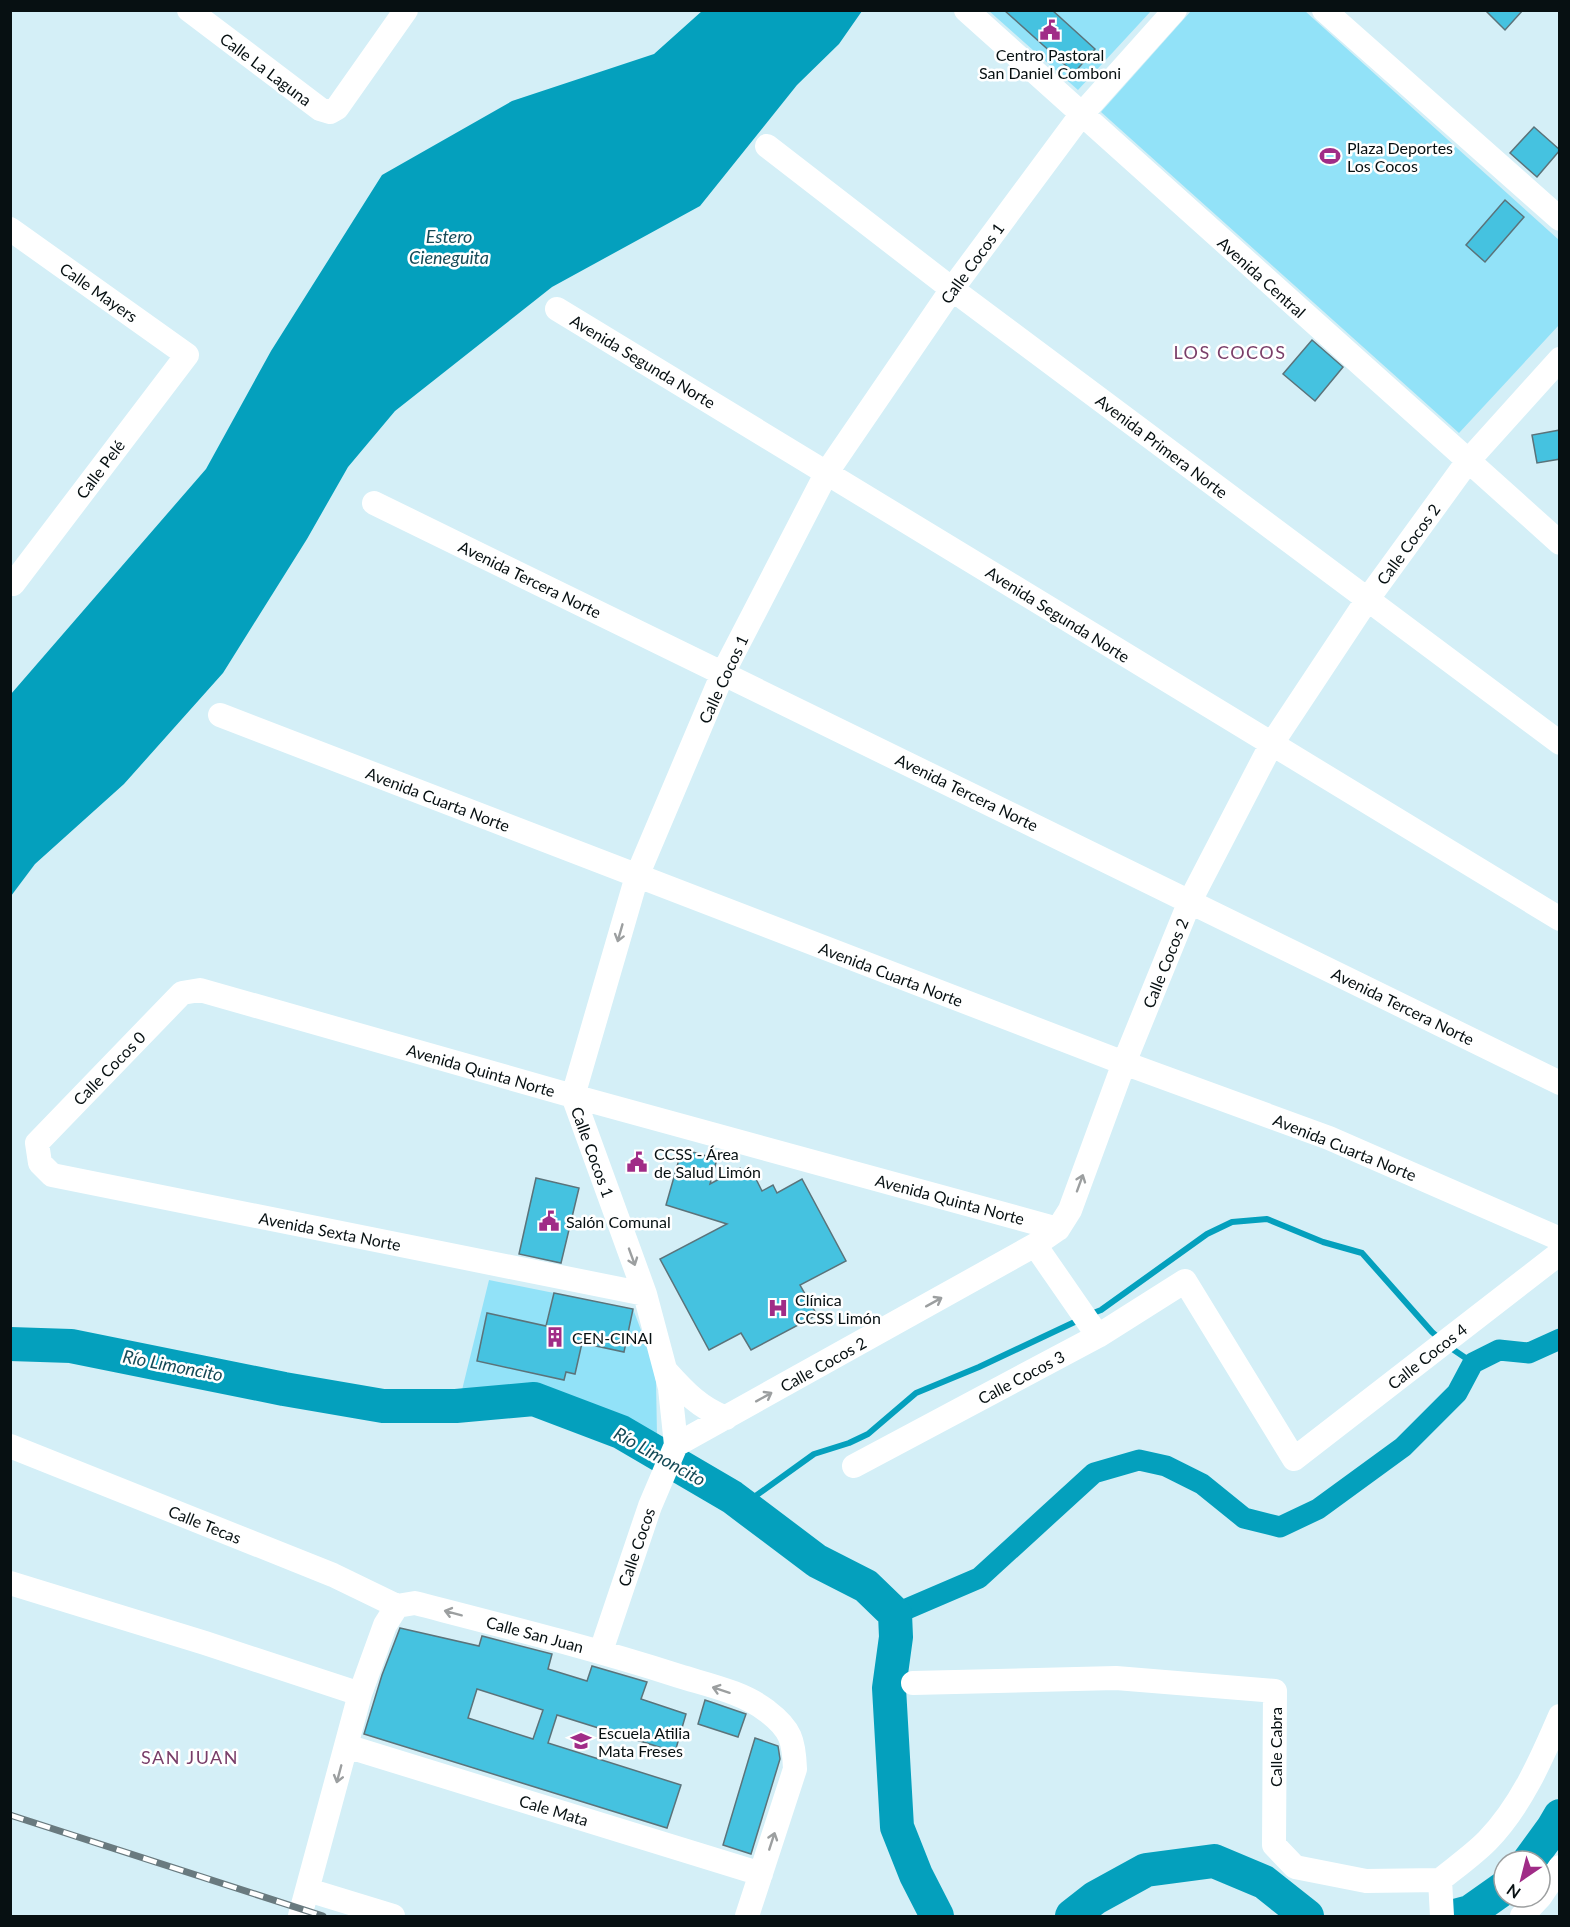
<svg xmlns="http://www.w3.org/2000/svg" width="1570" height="1927" viewBox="0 0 1570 1927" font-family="Lato,sans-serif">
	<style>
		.green { fill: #92e2f8 }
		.water { fill: #04a0bd }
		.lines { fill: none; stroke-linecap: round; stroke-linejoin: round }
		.stream { stroke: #04a0bd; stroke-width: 6 }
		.canal { stroke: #04a0bd; stroke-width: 21 }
		.river { stroke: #04a0bd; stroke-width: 34 }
		.building { fill: #45c2e0; stroke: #5b737a; stroke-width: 1.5; fill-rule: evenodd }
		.minor { stroke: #fff; stroke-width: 24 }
		.rail-casing { stroke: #697a7f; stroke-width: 7 }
		.rail { stroke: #fff; stroke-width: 4.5; stroke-dasharray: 14; stroke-linecap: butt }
		.oneway { stroke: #9c9fa0 }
		.labels { text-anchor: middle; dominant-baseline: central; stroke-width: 5; stroke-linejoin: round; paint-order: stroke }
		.poi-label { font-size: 16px; fill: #071012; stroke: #fff; text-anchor: start }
		.street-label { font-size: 16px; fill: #071012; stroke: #fff }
		.water-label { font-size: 18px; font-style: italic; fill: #154a57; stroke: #fff }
		.neighbourhood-label { font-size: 18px; letter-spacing: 1.5px; fill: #793e69; stroke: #fff }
	</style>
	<rect width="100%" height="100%" fill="#d4eff7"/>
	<path class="green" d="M 989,11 L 1151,11 L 1078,90 Z
		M 1191,11 L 1305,11 L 1559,240 L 1559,325 L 1459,433 L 1101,112 Z
		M 489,1280 L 554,1293 L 547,1320 L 571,1297 L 589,1300 L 582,1334 L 487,1313 L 477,1361 L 564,1380 L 566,1372 L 575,1374 L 579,1358 L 571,1340 L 624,1352 L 633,1309 L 650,1354 L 656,1381 L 657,1435 L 626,1421 L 532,1388 L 462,1390 Z"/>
	<path class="water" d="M 702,11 L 862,11 L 839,44 L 797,85 L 700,206 L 552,287 L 395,411 L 348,467 L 307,539 L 223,673 L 124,784 L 35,864 L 11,896 L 11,694 L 206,469 L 271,351 L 382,175 L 512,101 L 654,54 Z"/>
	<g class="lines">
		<path class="stream" d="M 1091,1314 L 1101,1310 L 1207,1234 L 1232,1222 L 1267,1219 L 1323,1242 L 1362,1253 L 1432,1332 L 1440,1339
			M 1448,1346 L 1473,1363
			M 743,1505 L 814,1454 L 849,1443 L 868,1434 L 916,1393 L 979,1367 L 1081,1319"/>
		<path class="canal" d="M 895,1614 L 979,1578 L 1094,1473 L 1139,1460 L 1166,1466 L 1202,1484 L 1244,1518 L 1280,1527 L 1318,1509 L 1403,1447 L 1457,1393 L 1473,1363 L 1499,1350 L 1529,1353 L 1560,1339"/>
		<path class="river" d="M 10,1344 L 71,1346 L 284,1389 L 383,1406 L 456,1406 L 534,1399 L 621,1432 L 732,1497 L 817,1561 L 866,1586 L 895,1614 L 896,1637 L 889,1688 L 897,1827 L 916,1875 L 937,1916
			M 1529,1861 L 1553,1828 L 1560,1816
			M 1072,1916 L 1095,1898 L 1146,1870 L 1214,1861 L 1264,1882 L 1307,1916
			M 1455,1916 L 1470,1912 L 1504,1888"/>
	</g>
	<path class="building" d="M 1004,10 L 1052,10 L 1095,49 L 1074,73 Z
		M 1485,10 L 1523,10 L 1505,30 Z
		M 1534,127 L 1560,150 L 1537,177 L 1510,153 Z
		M 1505,200 L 1524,217 L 1485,262 L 1466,245 Z
		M 1312,340 L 1343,367 L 1315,401 L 1283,374 Z
		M 1560,430 L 1560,459 L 1537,463 L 1532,435 Z
		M 682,1149 L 717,1159 L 710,1184 L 740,1168 L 744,1175 L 752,1171 L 762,1191 L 773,1185 L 777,1193 L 802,1179 L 846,1261 L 800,1285 L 817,1315 L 751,1350 L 741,1333 L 709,1350 L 660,1259 L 727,1224 L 666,1205 Z
		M 536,1178 L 579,1188 L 561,1263 L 519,1254 Z
		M 554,1293 L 633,1309 L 624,1352 L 582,1343 L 575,1374 L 566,1372 L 564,1380 L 477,1361 L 487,1313 L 546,1326 Z
		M 400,1628 L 479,1646 L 482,1636 L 552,1654 L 548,1669 L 587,1681 L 592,1666 L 647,1682 L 641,1699 L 686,1714 L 675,1752 L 557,1715 L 548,1743 L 681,1785 L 667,1828 L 364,1734 L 382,1675 ZM 477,1689 L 543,1710 L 533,1739 L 468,1718 Z
		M 705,1700 L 746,1714 L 738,1737 L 698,1724 Z
		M 755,1738 L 778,1746 L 780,1759 L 751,1854 L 723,1845 Z"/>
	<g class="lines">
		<path class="minor" d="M 189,10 L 320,109 L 330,112 L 337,108 L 406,10
			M 966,10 L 1560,543
			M 1324,10 L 1560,219
			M 767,146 L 952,289 L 1560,743
			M 10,229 L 187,355 L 13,584 L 10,583
			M 557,309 L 1560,919
			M 374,503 L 1560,1083
			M 220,715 L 1124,1063 L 1329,1138 L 1560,1239
			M 1035,1245 L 1098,1336
			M 645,1294 L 52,1175 L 40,1163 L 37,1143 L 182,993 L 200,990 L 573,1096 L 1058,1229
			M 667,1372 C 685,1392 700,1408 726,1418
			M 676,1445 L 1035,1245 L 1058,1229 L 1070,1210 L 1124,1063 L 1190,901 L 1271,745 L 1367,600 L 1468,461 L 1560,359
			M 10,1446 L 333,1575 L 397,1606
			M 854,1466 L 1098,1336 L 1185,1281 L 1294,1459 L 1560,1253
			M 10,1583 L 205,1643 L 360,1694
			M 601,1651 L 650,1506 L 676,1445 L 670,1388 L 645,1294 L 573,1096 L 637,876 L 723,673 L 827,472 L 952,289 L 1081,115 L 1175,10
			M 913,1683 L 1116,1678 L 1275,1691 L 1274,1845 L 1295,1867 L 1366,1881 L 1440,1880
			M 346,1746 L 761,1874
			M 1440,1880 C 1456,1867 1473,1855 1487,1841 C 1521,1806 1541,1760 1560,1716
			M 1440,1880 L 1442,1916
			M 308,1890 L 393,1916
			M 1540,1897 L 1560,1867
			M 300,1916 L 360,1694 L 385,1625 L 397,1606 L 415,1603 C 504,1626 592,1648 679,1676 C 708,1685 743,1692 767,1711 C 791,1729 794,1741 795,1769 L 747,1916
			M 1522,1916 L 1540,1897"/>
		<g class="rail-casing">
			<path id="rail" d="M 10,1815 L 323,1916"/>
		</g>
		<use href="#rail" class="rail"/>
	</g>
	<defs><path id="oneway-shaft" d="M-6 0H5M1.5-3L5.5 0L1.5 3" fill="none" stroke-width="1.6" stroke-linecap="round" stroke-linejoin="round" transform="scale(1.5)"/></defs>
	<g class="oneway">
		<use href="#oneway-shaft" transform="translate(620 933) rotate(106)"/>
		<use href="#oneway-shaft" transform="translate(1080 1183) rotate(-70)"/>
		<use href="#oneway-shaft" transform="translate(632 1257) rotate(70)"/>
		<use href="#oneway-shaft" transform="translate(934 1302) rotate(-29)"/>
		<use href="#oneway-shaft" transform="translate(764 1397) rotate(-29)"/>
		<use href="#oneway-shaft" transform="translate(453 1613) rotate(-165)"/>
		<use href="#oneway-shaft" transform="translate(721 1690) rotate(-162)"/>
		<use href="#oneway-shaft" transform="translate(339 1774) rotate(105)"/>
		<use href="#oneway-shaft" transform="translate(772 1841) rotate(-72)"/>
	</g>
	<defs>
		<g id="civic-bare" transform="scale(1.62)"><path d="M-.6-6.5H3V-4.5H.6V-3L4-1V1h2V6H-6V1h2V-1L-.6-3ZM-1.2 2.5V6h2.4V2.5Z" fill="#a02c87" stroke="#fff" stroke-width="2.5" paint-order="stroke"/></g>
		<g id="stadium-bare" transform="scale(1.62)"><path d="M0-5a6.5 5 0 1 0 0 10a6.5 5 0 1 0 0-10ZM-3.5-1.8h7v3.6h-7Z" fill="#a02c87" stroke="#fff" stroke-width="2.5" paint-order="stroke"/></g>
		<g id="hospital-bare" transform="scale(1.62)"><path d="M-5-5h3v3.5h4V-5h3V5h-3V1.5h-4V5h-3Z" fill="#a02c87" stroke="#fff" stroke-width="2.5" paint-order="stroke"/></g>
		<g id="building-bare" transform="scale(1.62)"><path d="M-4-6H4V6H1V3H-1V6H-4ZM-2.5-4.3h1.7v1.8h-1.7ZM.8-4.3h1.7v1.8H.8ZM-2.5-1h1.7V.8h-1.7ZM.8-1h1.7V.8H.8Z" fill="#a02c87" stroke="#fff" stroke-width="2.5" paint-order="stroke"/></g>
		<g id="school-bare" transform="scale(1.62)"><path d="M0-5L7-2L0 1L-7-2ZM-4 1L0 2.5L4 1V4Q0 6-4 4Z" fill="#a02c87" stroke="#fff" stroke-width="2.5" paint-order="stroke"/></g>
	</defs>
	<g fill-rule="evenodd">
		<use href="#civic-bare" x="1050" y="30"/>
		<use href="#stadium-bare" x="1330" y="156"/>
		<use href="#civic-bare" x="637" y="1162"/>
		<use href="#civic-bare" x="549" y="1221"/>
		<use href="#hospital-bare" x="778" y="1308"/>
		<use href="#building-bare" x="555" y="1337"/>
		<use href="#school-bare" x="581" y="1741"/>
	</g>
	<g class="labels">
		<g class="poi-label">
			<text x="1050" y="54" text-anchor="middle">Centro Pastoral<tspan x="1050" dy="18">San Daniel Comboni</tspan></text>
			<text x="1347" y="147">Plaza Deportes<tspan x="1347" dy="18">Los Cocos</tspan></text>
			<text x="654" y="1153">CCSS - Área<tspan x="654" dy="18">de Salud Limón</tspan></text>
			<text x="566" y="1221">Salón Comunal</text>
			<text x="795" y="1299">Clínica<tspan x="795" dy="18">CCSS Limón</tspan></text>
			<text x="572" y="1337">CEN-CINAI</text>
			<text x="598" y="1732">Escuela Atilia<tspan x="598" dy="18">Mata Freses</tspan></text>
		</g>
		<g class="street-label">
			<text transform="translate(266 69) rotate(37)">Calle La Laguna</text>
			<text transform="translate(972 263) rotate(-54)">Calle Cocos 1</text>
			<text transform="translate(1262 277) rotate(42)">Avenida Central</text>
			<text transform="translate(99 292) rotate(35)">Calle Mayers</text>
			<text transform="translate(643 361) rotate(31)">Avenida Segunda Norte</text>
			<text transform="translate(1162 446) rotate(37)">Avenida Primera Norte</text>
			<text transform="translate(100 469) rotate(-53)">Calle Pelé</text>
			<text transform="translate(1408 544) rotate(-54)">Calle Cocos 2</text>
			<text transform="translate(530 579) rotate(26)">Avenida Tercera Norte</text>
			<text transform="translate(1058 614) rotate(32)">Avenida Segunda Norte</text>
			<text transform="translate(723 679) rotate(-65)">Calle Cocos 1</text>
			<text transform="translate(967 792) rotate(26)">Avenida Tercera Norte</text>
			<text transform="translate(438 799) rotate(21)">Avenida Cuarta Norte</text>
			<text transform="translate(1165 963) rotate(-68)">Calle Cocos 2</text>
			<text transform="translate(891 974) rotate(21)">Avenida Cuarta Norte</text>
			<text transform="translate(1403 1006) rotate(26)">Avenida Tercera Norte</text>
			<text transform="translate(109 1068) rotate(-46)">Calle Cocos 0</text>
			<text transform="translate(481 1070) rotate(16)">Avenida Quinta Norte</text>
			<text transform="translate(1345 1147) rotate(22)">Avenida Cuarta Norte</text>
			<text transform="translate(593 1152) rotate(70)">Calle Cocos 1</text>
			<text transform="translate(950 1199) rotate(15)">Avenida Quinta Norte</text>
			<text transform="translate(330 1231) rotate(11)">Avenida Sexta Norte</text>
			<text transform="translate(1427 1356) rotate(-38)">Calle Cocos 4</text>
			<text transform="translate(823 1364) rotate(-29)">Calle Cocos 2</text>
			<text transform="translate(1021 1377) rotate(-28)">Calle Cocos 3</text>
			<text transform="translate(205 1524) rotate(22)">Calle Tecas</text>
			<text transform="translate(636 1547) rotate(-71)">Calle Cocos</text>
			<text transform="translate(535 1634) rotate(15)">Calle San Juan</text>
			<text transform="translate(1275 1747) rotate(-90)">Calle Cabra</text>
			<text transform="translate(554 1810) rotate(17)">Cale Mata</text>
		</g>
		<g class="water-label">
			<text x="449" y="236">Estero<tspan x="449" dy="21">Cieneguita</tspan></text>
			<text transform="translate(173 1365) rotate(11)">Río Limoncito</text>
			<text transform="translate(660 1456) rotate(29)">Río Limoncito</text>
		</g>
		<g class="neighbourhood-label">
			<text x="1230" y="352">LOS COCOS</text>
			<text x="190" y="1757">SAN JUAN</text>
		</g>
	</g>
	<rect width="1570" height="1927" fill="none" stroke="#071012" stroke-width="24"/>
	<g transform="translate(1522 1879) rotate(215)"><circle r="28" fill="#ffffff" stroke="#9c9fa0" stroke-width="1.5"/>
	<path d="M0-4.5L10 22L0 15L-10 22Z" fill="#a02c87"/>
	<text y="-9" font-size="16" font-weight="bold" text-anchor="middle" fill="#071012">N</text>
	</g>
</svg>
